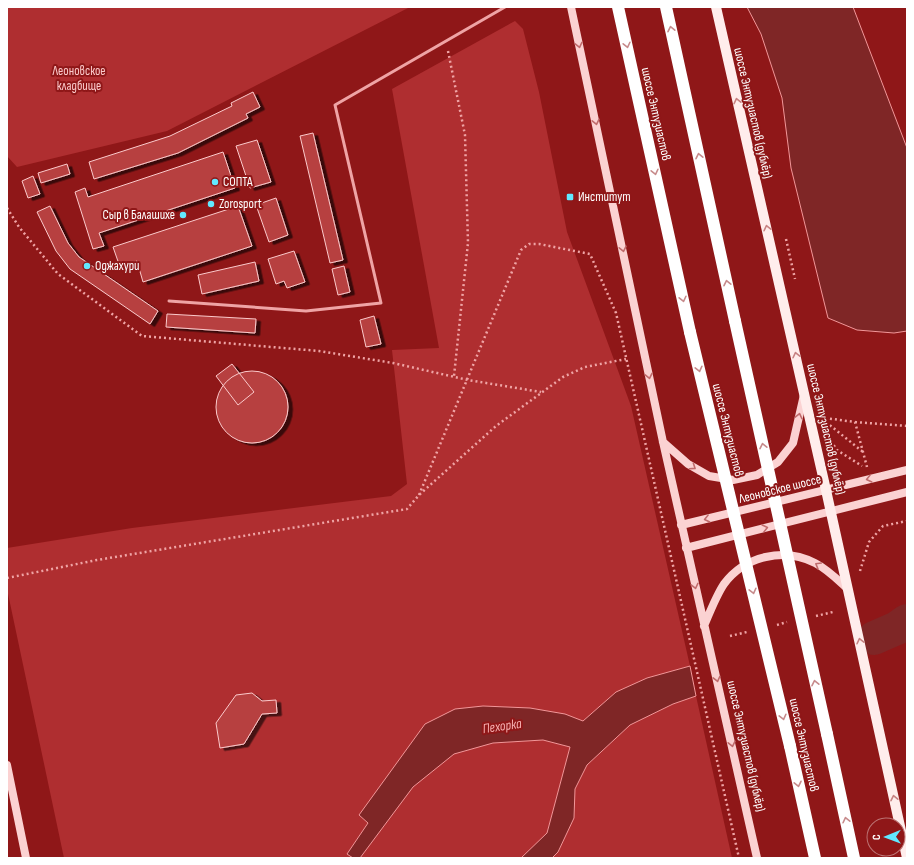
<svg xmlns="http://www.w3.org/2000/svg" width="914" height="865" viewBox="0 0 914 865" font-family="'Sofia Sans Condensed',sans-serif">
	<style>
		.green { fill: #af2e30 }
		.water { fill: #7f2626; stroke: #f29799 }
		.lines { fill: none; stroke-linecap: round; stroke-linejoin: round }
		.river { stroke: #7f2626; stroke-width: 34 }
		.building { fill: #b74041; stroke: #fbcacb; filter: url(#shadow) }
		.path { stroke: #efa4a5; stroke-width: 2.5; stroke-dasharray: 2 3; stroke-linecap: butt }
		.lane { stroke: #efa4a5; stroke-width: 3 }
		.secondary { stroke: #fbd2d2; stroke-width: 8 }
		.primary { stroke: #ffedec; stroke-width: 10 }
		.highway { stroke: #fff; stroke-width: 12 }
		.highway-bridge { stroke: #fff; stroke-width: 12 }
		.oneway { stroke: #c78b8c }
		.oneway2 { stroke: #c06b6c }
		.oneway3 { stroke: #c78282 }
		.poi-dot { fill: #62e8ff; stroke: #8f1718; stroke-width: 1.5 }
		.labels { text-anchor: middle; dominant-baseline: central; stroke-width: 4; stroke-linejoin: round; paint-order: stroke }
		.park-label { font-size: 13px; fill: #fbcacb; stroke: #8f1718 }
		.street-label { font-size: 13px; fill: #fff; stroke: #8f1718 }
		.poi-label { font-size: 13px; fill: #fff; stroke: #8f1718; text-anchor: start }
		.water-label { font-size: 14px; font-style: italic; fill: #f6b0b1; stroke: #8f1718 }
	</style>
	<defs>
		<filter id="shadow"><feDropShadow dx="4.5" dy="2.5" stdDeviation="0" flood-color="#0009"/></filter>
	</defs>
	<rect width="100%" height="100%" fill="#8f1718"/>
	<path class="green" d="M 7,7 L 410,7 L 167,131 L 17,167 L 7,156 Z
		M 515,21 L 523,29 L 539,92 L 567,232 L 631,406 L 690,666 L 647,678 L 616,692 L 583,721 C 551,709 518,707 483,706 L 359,815 L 368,823 L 347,854 L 353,858 L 64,858 L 7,589 L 7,548 L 132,528 L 391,496 L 407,484 L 392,350 L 439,348 L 392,89 Z
		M 696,696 L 732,858 L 552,858 L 558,852 L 574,818 L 575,789 L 587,765 L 630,725 L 673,704 Z
		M 543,740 L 570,747 L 547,833 L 524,856 L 521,858 L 360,858 L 413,786 L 454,754 L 492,743 Z"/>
	<path class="water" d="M 747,7 L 853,7 L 907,148 L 907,331 L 894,333 L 857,330 L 828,318 L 791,168 L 782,98 L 761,34 Z
		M 690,666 L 696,696 L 673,704 L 630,725 L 587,765 L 575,789 L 574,818 L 558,852 L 552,858 L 521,858 L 547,833 L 570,747 L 543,740 L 493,743 L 454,754 L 413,787 L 360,858 L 353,858 L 347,854 L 368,823 L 359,815 L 425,724 L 455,709 L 483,706 L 530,708 L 565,714 L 583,721 L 616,692 L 647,678 Z"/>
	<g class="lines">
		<path class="river" d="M 874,638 L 897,628 L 907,621"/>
	</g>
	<path class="building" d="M 253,92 L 260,107 L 246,114 L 248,118 L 178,153 L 94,179 L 89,162 L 170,136 L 232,106 L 231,103 Z
		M 313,133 L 343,260 L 330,263 L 300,136 Z
		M 257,140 L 271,182 L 250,188 L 236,146 Z
		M 223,152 L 235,188 L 99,233 L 104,246 L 93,249 L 75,192 L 85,188 L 88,197 Z
		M 67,164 L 70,174 L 41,183 L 38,173 Z
		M 33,176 L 40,194 L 28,198 L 22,181 Z
		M 276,198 L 288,235 L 269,242 L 256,205 Z
		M 50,206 L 68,243 L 79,257 L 158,311 L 150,324 L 70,269 L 56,251 L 37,212 Z
		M 238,206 L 252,246 L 143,282 L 137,261 L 120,267 L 113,247 Z
		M 294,251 L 305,282 L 287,288 L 284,281 L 276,284 L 268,259 Z
		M 255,262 L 259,281 L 202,294 L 198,275 Z
		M 344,266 L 350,292 L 338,295 L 332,269 Z
		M 167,314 L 256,319 L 255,333 L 166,327 Z
		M 374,316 L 381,344 L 366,347 L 360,320 Z
		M 232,364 L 254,392 L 238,405 L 216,376 Z
		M216 407a36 36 0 1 1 72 0a36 36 0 1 1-72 0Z
		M 252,693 L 262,701 L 276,700 L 277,713 L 262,714 L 244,744 L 220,748 L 216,723 L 236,695 Z"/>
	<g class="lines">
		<path class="path" d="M 448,51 L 465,135 L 468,243 L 454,376
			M 7,208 L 19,227 L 58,274 L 142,336 L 319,351 L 393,363 L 468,380 L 541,392
			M 786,239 L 795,279
			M 825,418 L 855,422 L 867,467
			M 826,422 L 863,452
			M 855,422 L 907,426
			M 831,441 L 837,450 L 862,466
			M 419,495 L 521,250 L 529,244 L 539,244 L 590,254 L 616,313 L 739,858
			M 860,571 L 869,542 L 883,526 L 907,521
			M 7,578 L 97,560 L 407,509 L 419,495 L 496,426 L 563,377 L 585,367 L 626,359
			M 816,616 L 833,612
			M 777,625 L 787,622
			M 730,636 L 747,632"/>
		<path class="lane" d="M 169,301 L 306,311 L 381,303 L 335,105 L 505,7"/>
		<path class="secondary" d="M 571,7 L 663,442 L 757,858
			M 663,442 L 688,464 L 709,476 L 733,480 L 757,475 L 778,462 L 793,443 L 804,395
			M 681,525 L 907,470
			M 686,548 L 907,492
			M 704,626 C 710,612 716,596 724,584 C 745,556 784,547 815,563 C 827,569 838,580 848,589
			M 7,765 L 26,858"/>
		<path class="primary" d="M 716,7 L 826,490 L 907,858"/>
		<path class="highway" d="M 618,7 L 690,332
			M 666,7 L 735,321
			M 827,734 L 854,858
			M 790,746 L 815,858"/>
		<path class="highway-bridge" d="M 735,321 L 827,734
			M 690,332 L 790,746"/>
	</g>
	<defs><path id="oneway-chevron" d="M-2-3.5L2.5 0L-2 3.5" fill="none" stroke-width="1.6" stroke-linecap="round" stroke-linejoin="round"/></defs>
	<g class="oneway">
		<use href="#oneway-chevron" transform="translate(671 29) rotate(-102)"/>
		<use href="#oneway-chevron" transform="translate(627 45) rotate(77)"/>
		<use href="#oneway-chevron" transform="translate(699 156) rotate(-102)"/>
		<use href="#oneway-chevron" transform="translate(655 172) rotate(77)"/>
		<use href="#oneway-chevron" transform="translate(727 283) rotate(-102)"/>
		<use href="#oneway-chevron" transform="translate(683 299) rotate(77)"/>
		<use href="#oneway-chevron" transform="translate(699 369) rotate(76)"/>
		<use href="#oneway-chevron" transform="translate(763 446) rotate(-102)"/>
		<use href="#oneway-chevron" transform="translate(753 591) rotate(76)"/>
		<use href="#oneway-chevron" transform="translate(815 683) rotate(-102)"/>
		<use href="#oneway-chevron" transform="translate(783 717) rotate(76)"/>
		<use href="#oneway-chevron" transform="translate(798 784) rotate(78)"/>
		<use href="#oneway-chevron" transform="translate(846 820) rotate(-103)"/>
	</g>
	<g class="oneway2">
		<use href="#oneway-chevron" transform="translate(579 45) rotate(77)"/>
		<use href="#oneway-chevron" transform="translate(596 122) rotate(78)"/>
		<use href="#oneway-chevron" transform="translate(623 249) rotate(78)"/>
		<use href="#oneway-chevron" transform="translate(649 376) rotate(78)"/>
		<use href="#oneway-chevron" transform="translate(799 416) rotate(-77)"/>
		<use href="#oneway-chevron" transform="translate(693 467) rotate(34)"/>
		<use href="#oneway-chevron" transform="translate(869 479) rotate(166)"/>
		<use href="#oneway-chevron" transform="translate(707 519) rotate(166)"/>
		<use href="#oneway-chevron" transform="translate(765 528) rotate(-14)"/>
		<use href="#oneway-chevron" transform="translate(818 565) rotate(-150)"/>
		<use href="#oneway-chevron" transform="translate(695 586) rotate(77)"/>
		<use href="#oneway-chevron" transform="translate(717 679) rotate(76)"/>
		<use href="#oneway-chevron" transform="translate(732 744) rotate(78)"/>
	</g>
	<g class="oneway3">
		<use href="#oneway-chevron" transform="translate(737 101) rotate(-103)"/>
		<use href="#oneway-chevron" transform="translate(767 228) rotate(-103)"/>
		<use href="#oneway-chevron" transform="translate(796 355) rotate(-103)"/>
		<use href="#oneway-chevron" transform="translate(860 641) rotate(-103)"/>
		<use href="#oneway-chevron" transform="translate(894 798) rotate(-102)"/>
	</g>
	<g class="poi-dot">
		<circle cx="215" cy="182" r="4"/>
		<rect x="566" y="193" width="8" height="8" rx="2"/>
		<circle cx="211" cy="204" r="4"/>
		<circle cx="183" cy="215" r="4"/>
		<circle cx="87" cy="266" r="4"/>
	</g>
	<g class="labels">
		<g class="park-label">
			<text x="79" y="71">Леоновское<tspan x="79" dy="15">кладбище</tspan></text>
		</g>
		<g class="street-label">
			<text transform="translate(753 113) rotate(77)">шоссе Энтузиастов (дублёр)</text>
			<text transform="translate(656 114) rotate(77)">шоссе Энтузиастов</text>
			<text transform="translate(826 429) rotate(77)">шоссе Энтузиастов (дублёр)</text>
			<text transform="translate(728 430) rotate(76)">шоссе Энтузиастов</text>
			<text transform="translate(780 489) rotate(-14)">Леоновское шоссе</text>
			<text transform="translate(804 745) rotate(77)">шоссе Энтузиастов</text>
			<text transform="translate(746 746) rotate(77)">шоссе Энтузиастов (дублёр)</text>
		</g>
		<g class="poi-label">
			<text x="223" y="182">СОПТА</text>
			<text x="578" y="197">Институт</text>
			<text x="219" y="204">Zorosport</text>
			<text x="175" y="215" text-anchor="end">Сыр в Балашихе</text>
			<text x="95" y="266">Оджахури</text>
		</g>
		<g class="water-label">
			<text transform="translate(502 726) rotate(-8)">Пехорка</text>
		</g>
	</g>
	<rect width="914" height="865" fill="none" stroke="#ffffff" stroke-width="16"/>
	<g transform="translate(886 837) rotate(269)"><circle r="19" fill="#8f1718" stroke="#bc7474"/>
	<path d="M0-3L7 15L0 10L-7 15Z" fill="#62e8ff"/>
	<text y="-6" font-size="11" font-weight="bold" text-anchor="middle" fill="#ffffff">С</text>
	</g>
</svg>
